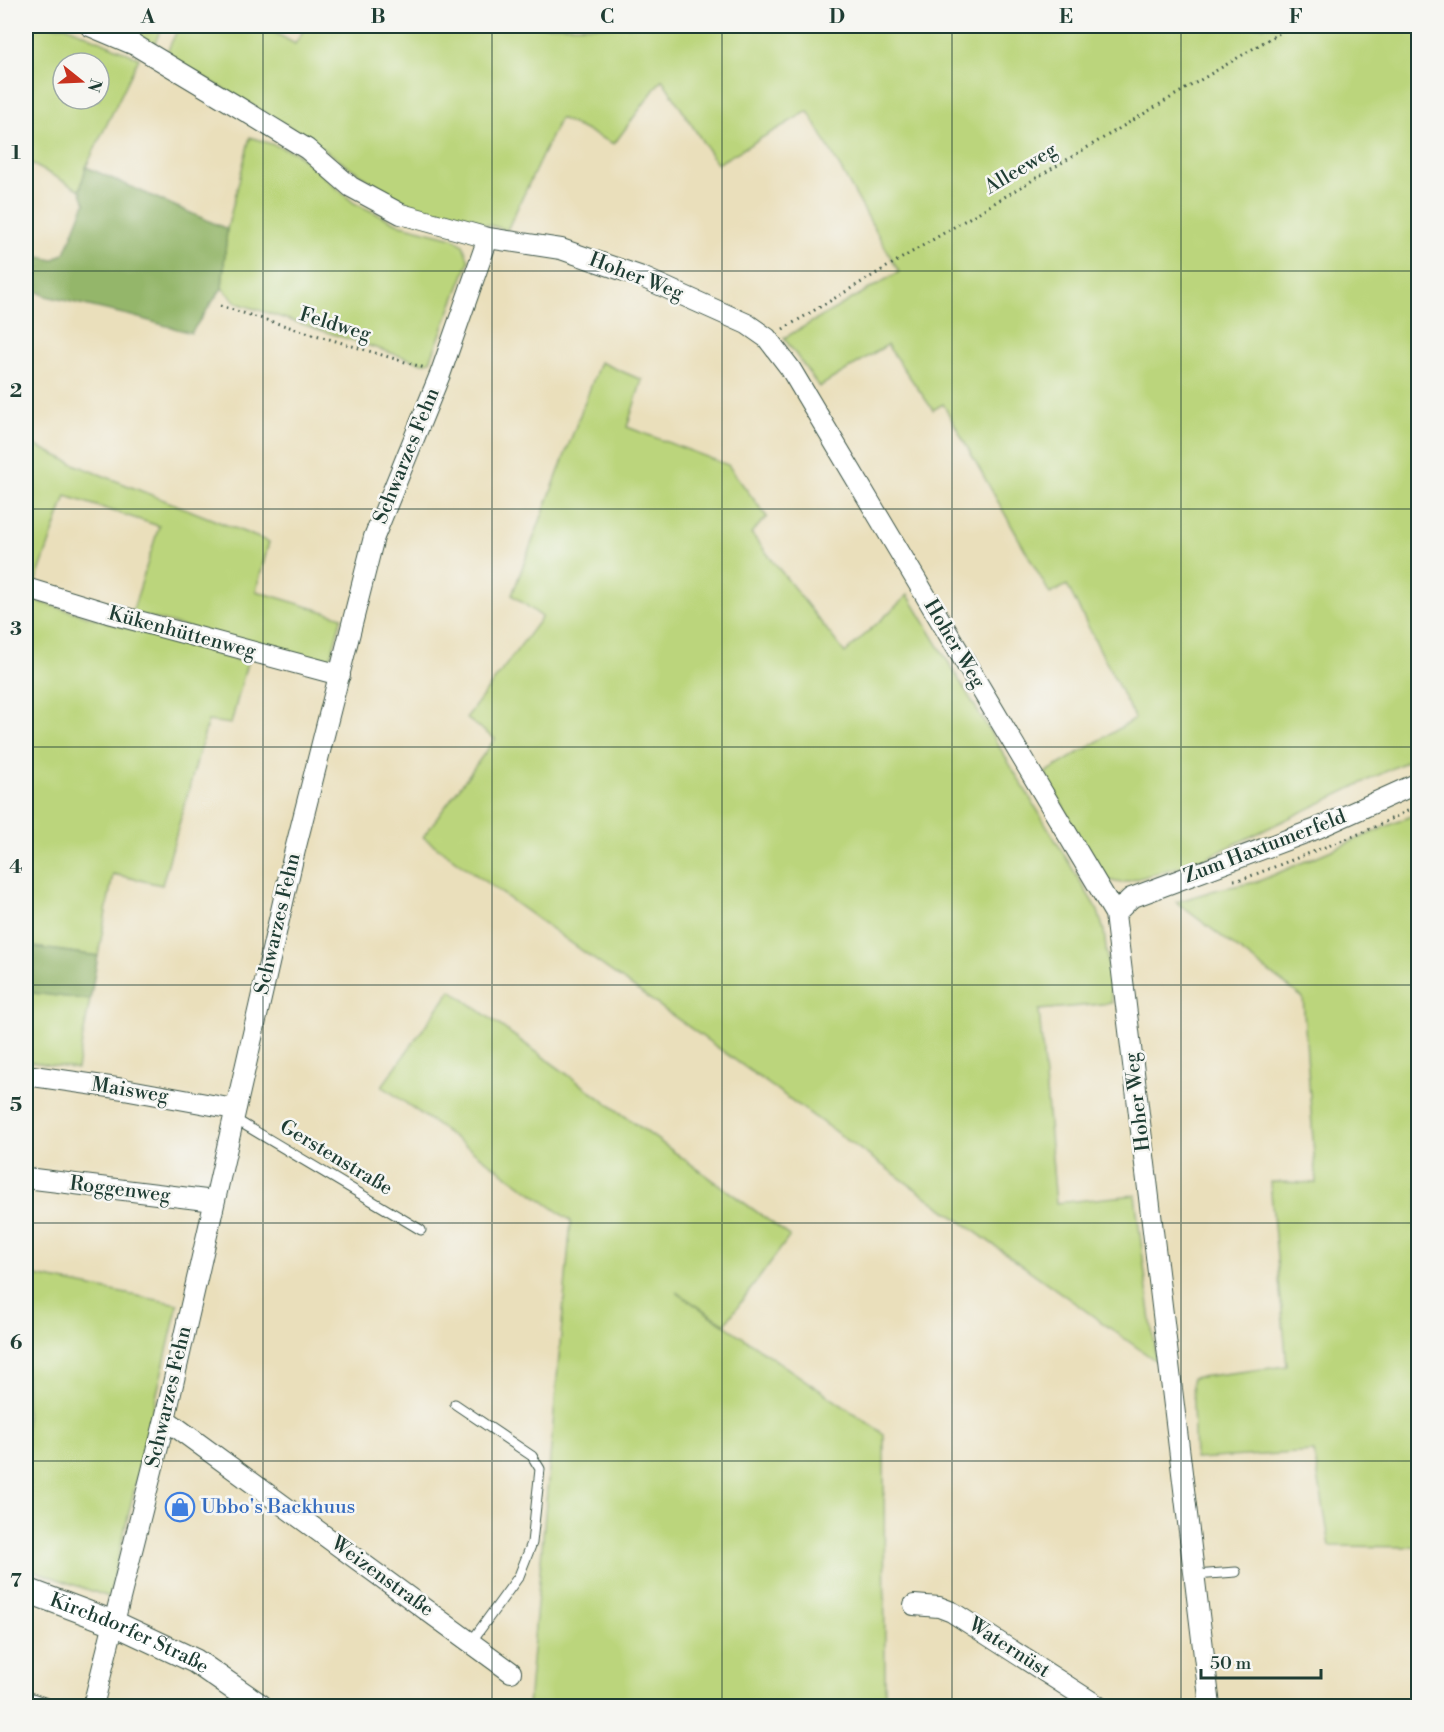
<svg xmlns="http://www.w3.org/2000/svg" width="1444" height="1732" viewBox="0 0 1444 1732" font-family="'Libre Bodoni',serif">
	<style>
		.green { fill: #bbd57b; stroke: #6d8958; stroke-width: 1.5; fill-rule: evenodd }
		.forest { fill: #94b66b; stroke: #5a7a50; stroke-width: 1.5 }
		.lines { fill: none; stroke-linecap: round; stroke-linejoin: round }
		.service-casing { stroke: #3d5548; stroke-width: 11 }
		.minor-casing { stroke: #3d5548; stroke-width: 22 }
		.tertiary-casing { stroke: #3d5548; stroke-width: 26 }
		.path { stroke: #3d5548; stroke-width: 3; stroke-dasharray: 1.5 4.5; stroke-linecap: butt }
		.service { stroke: #fff; stroke-width: 9 }
		.minor { stroke: #fff; stroke-width: 20 }
		.tertiary { stroke: #fff; stroke-width: 24 }
		.grid { fill: none; stroke: #1f3d34; stroke-width: 1.5; stroke-opacity: 0.55 }
		.labels { text-anchor: middle; dominant-baseline: central; stroke-width: 5; stroke-linejoin: round; paint-order: stroke }
		.street-label { font-size: 20px; fill: #1f3d34; stroke: #f6f6f2 }
		.shop-label { font-size: 20px; fill: #366cbe; stroke: #f6f6f2; text-anchor: start }
		.neatline { fill: none; stroke: #1f3d34; stroke-width: 2 }
		.grid-label { font-size: 20px; text-anchor: middle; font-weight: bold; fill: #1f3d34 }
	</style>
	<rect width="100%" height="100%" fill="#f6f6f2"/>
	<filter id="ink" filterUnits="userSpaceOnUse"><feTurbulence type="fractalNoise" baseFrequency=".0167" numOctaves="2"/><feDisplacementMap in="SourceGraphic" scale="12" xChannelSelector="R" yChannelSelector="G"/><feConvolveMatrix kernelMatrix="1 2 1 2 8 2 1 2 1" color-interpolation-filters="sRGB"/></filter>
	<filter id="wash" filterUnits="userSpaceOnUse"><feTurbulence type="fractalNoise" baseFrequency=".008" numOctaves="4" result="noise"/><feDisplacementMap in="SourceGraphic" scale="24" xChannelSelector="R" yChannelSelector="G"/><feGaussianBlur stdDeviation="1.35" result="paint"/><feColorMatrix in="noise" values="0 0 0 0 0 0 0 0 0 0 0 0 0 0 0 0 0 1.4 0 .05"/><feComposite in="paint" operator="in"/></filter>
	<g filter="url(#wash)">
		<rect width="100%" height="100%" fill="#eadfbb"/>
		<path class="green" d="M 26,26 L 66,26 L 139,58 L 86,167 L 80,190 L 26,161 ZM 63,63 L 99,63 L 99,99 L 63,99 Z
			M 108,26 L 163,26 L 153,46 Z
			M 179,26 L 263,26 L 295,44 L 306,26 L 1418,26 L 1418,756 L 1200,861 L 1122,883 L 1107,880 L 1090,857 L 1045,773 L 1135,719 L 1067,585 L 1050,594 L 943,404 L 933,410 L 887,345 L 819,387 L 784,338 L 899,272 L 808,111 L 717,164 L 662,79 L 614,144 L 560,118 L 507,230 L 489,225 L 467,222 L 405,205 L 301,134 L 169,57 L 168,50 Z
			M 250,137 L 295,152 L 354,203 L 401,225 L 453,238 L 463,245 L 469,261 L 430,361 L 422,363 L 237,303 L 222,288 L 227,229 Z
			M 600,362 L 642,380 L 627,427 L 728,465 L 767,517 L 751,533 L 845,653 L 908,595 L 1098,911 L 1104,931 L 1112,1003 L 1039,1010 L 1056,1203 L 1135,1195 L 1156,1361 L 423,837 L 495,739 L 466,718 L 542,617 L 512,595 Z
			M 26,441 L 74,464 L 269,542 L 256,591 L 342,617 L 329,664 L 132,613 L 159,526 L 66,496 L 35,584 L 26,581 Z
			M 26,598 L 247,663 L 231,724 L 208,721 L 162,885 L 113,874 L 98,956 L 26,946 Z
			M 1418,813 L 1418,1547 L 1330,1546 L 1314,1452 L 1195,1459 L 1192,1378 L 1287,1366 L 1270,1182 L 1316,1183 L 1303,998 L 1176,902 L 1219,889 L 1257,882 Z
			M 451,990 L 790,1236 L 725,1324 L 676,1292 L 884,1434 L 885,1706 L 528,1706 L 571,1221 L 382,1086 Z
			M 26,992 L 90,1000 L 77,1069 L 26,1061 Z
			M 26,1274 L 178,1304 L 109,1597 L 26,1568 Z"/>
		<path class="forest" d="M 86,167 L 227,229 L 222,288 L 191,333 L 132,316 L 46,296 L 26,286 L 26,254 L 53,260 L 65,253 L 85,203 L 80,190 Z
			M 26,946 L 98,956 L 90,1000 L 26,992 Z"/>
	</g>
	<g filter="url(#ink)">
		<g class="lines">
			<g class="service-casing">
				<path id="service" d="M 233,1118 L 421,1230
					M 455,1404 L 532,1456 L 540,1469 L 532,1543 L 519,1576 L 471,1642
					M 1195,1575 L 1236,1572
					M 26,1696 L 56,1706"/>
			</g>
			<g class="minor-casing">
				<path id="minor" d="M 90,26 L 135,45 L 235,105 L 307,149 L 351,187 L 401,214 L 488,238 L 561,249 L 642,277 L 747,324 L 767,338 L 790,368 L 1115,914 L 1210,1706
					M 26,588 L 108,613 L 340,675
					M 1115,914 L 1131,898 L 1316,829 L 1418,783
					M 26,1075 L 124,1089 L 234,1109
					M 26,1178 L 214,1201
					M 165,1419 L 511,1672
					M 914,1605 L 939,1607 L 952,1612 L 1098,1706
					M 93,1706 L 165,1419 L 294,854 L 374,537 L 441,372 L 488,238"/>
			</g>
			<g class="tertiary-casing">
				<g id="tertiary">
					<path id="s1" d="M 26,1590 L 114,1623 L 195,1661 L 260,1706"/>
				</g>
			</g>
			<path class="path" d="M 220,306 L 425,368
				M 783,329 L 1291,26
				M 1234,880 L 1243,879 L 1364,832 L 1418,806"/>
			<use href="#service" class="service"/>
			<use href="#minor" class="minor"/>
			<use href="#tertiary" class="tertiary"/>
		</g>
	</g>
	<path class="grid" d="M 263,26 L 263,1706M 492,26 L 492,1706M 722,26 L 722,1706M 952,26 L 952,1706M 1181,26 L 1181,1706M 26,271 L 1418,271M 26,509 L 1418,509M 26,747 L 1418,747M 26,985 L 1418,985M 26,1223 L 1418,1223M 26,1461 L 1418,1461"/>
	<defs>
		<g id="shop-ring" transform="scale(1.5)"><circle r="9.5" fill="#f6f6f2" stroke="#3f7fe0" stroke-width="1.5"/><path d="M-5-2.5h2.3a2.7 3.5 0 0 1 5.4 0H5L5.5 6h-11ZM-1.5-2.5h3a1.5 2.3 0 0 0-3 0Z" fill="#3f7fe0"/></g>
	</defs>
	<g fill-rule="evenodd">
		<use href="#shop-ring" x="180" y="1507"/>
	</g>
	<g class="labels">
		<g class="street-label">
			<text transform="translate(1021 169) rotate(-31)">Alleeweg</text>
			<text transform="translate(636 277) rotate(21)">Hoher Weg</text>
			<text transform="translate(335 325) rotate(17)">Feldweg</text>
			<text transform="translate(407 456) rotate(-68)">Schwarzes Fehn</text>
			<text transform="translate(182 633) rotate(15)">Kükenhüttenweg</text>
			<text transform="translate(954 644) rotate(59)">Hoher Weg</text>
			<text transform="translate(1265 847) rotate(-21)">Zum Haxtumerfeld</text>
			<text transform="translate(278 924) rotate(-77)">Schwarzes Fehn</text>
			<text transform="translate(130 1091) rotate(9)">Maisweg</text>
			<text transform="translate(1138 1102) rotate(-97)">Hoher Weg</text>
			<text transform="translate(336 1158) rotate(31)">Gerstenstraße</text>
			<text transform="translate(120 1190) rotate(7)">Roggenweg</text>
			<text transform="translate(169 1397) rotate(-77)">Schwarzes Fehn</text>
			<text transform="translate(382 1577) rotate(36)">Weizenstraße</text>
			<text stroke="none"><textPath href="#s1" startOffset="112">Kirchdorfer Straße</textPath></text>
			<text transform="translate(1009 1648) rotate(33)">Waternüst</text>
		</g>
		<g class="shop-label">
			<text x="201" y="1507">Ubbo's Backhuus</text>
		</g>
	</g>
	<rect width="1444" height="1732" fill="none" stroke="#f6f6f2" stroke-width="66"/>
	<g transform="translate(81 81) rotate(108)"><circle r="28" fill="#f6f6f2" stroke="#a0aca6" stroke-width="1.5"/>
	<path d="M0-4.5L10 22L0 15L-10 22Z" fill="#c8321e"/>
	<text y="-9" font-size="16" font-weight="bold" text-anchor="middle" fill="#1f3d34">N</text>
	</g>
	<path d="M1201 1669v9h120v-9" fill="none" stroke="#1f3d34" stroke-width="3"/>
	<text x="1210" y="1669" font-size="18" fill="#1f3d34" stroke="#f6f6f2" stroke-width="4.5" paint-order="stroke">50 m</text>
	<rect x="33" y="33" width="1378" height="1666" class="neatline"/>
	<g class="grid-label">
		<text x="148" y="23">A</text>
		<text x="378" y="23">B</text>
		<text x="607" y="23">C</text>
		<text x="837" y="23">D</text>
		<text x="1066" y="23">E</text>
		<text x="1296" y="23">F</text>
		<text x="16" y="159">1</text>
		<text x="16" y="397">2</text>
		<text x="16" y="635">3</text>
		<text x="16" y="873">4</text>
		<text x="16" y="1111">5</text>
		<text x="16" y="1349">6</text>
		<text x="16" y="1587">7</text>
	</g>
</svg>
